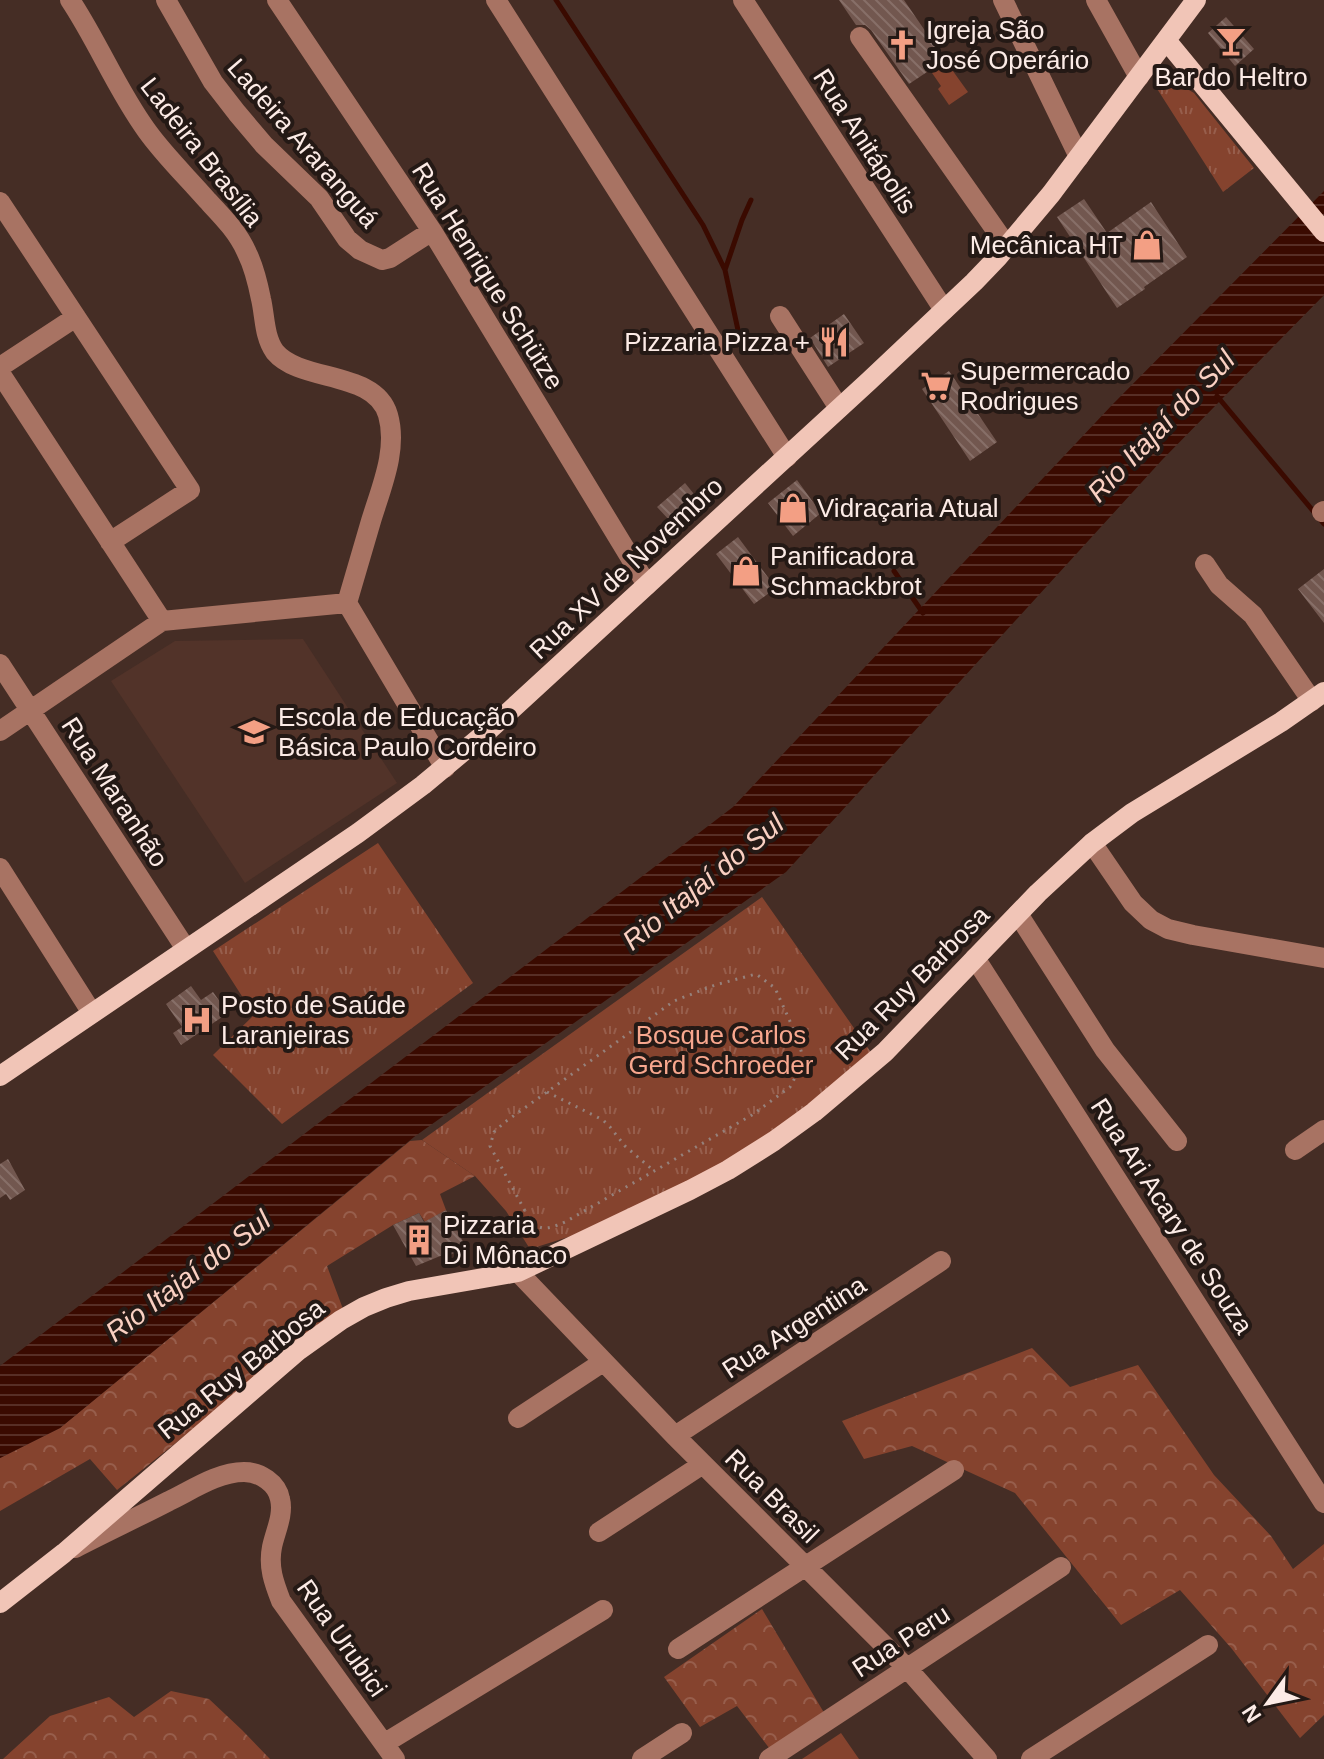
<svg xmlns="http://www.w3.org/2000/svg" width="1324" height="1759" viewBox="0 0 1324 1759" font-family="Helvetica,sans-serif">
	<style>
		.built { fill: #523329 }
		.green { fill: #85432e }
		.forest { fill: url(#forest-crowns) }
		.park { fill: url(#park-tufts) }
		.water { fill: url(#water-rules) }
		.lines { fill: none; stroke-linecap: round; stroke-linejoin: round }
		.stream { stroke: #3a0a00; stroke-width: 5 }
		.building { fill: url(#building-back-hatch) }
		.path { stroke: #96817b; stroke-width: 3; stroke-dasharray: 2 6; stroke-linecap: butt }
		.minor { stroke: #a87363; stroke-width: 20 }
		.major { stroke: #f1c5b7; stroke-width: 20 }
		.labels { text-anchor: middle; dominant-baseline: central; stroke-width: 8; stroke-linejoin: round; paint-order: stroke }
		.poi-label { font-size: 26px; fill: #fcebe6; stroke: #241915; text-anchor: start }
		.street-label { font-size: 26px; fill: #fcebe6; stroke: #241915 }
		.park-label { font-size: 26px; fill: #f8a78e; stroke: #241915 }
		.water-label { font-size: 28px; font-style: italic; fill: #fad0c2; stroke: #241915 }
	</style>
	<defs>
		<pattern id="forest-crowns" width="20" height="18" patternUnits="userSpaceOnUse" patternTransform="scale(2)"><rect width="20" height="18" fill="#85432e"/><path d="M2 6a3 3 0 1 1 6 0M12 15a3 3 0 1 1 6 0" fill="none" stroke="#975e4c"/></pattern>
		<pattern id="park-tufts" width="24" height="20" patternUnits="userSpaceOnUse" patternTransform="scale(2)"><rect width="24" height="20" fill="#85432e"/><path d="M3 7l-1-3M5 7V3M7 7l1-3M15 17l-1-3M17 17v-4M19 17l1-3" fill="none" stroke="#975e4c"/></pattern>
		<pattern id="water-rules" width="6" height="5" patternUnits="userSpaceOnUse" patternTransform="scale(2)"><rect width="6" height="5" fill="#3a0a00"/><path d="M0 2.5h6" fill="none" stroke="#572e25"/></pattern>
		<pattern id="building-back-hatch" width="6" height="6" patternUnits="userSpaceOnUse" patternTransform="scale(2)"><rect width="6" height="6" fill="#72574f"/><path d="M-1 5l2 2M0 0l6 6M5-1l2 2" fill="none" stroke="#876f68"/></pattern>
	</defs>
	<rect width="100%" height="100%" fill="#452d25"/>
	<path class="built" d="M 303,639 L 397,783 L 245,883 L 111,681 L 175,641 Z"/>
	<path class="green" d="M 945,60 L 968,92 L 949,105 L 938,89 L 941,86 L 930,70 Z
		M 841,1733 L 859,1759 L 802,1759 Z"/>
	<path class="forest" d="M 422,1140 L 475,1176 L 440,1194 L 446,1210 L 425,1222 L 419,1213 L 393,1225 L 327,1266 L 343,1309 L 117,1490 L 90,1459 L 0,1511 L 0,1458 L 60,1428 L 410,1141 Z
		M 1032,1348 L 1070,1387 L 1138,1365 L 1214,1475 L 1271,1536 L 1293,1569 L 1324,1544 L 1324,1715 L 1300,1738 L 1232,1649 L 1180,1590 L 1121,1625 L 1015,1493 L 912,1446 L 864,1459 L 842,1421 Z
		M 762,1609 L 826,1716 L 773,1753 L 737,1706 L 700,1727 L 664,1677 Z
		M 171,1691 L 209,1699 L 242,1730 L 270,1759 L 3,1759 L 50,1716 L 109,1697 L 134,1717 Z"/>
	<path class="park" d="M 1159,82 L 1184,87 L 1194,93 L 1254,168 L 1223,192 L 1154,84 Z
		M 378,843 L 473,983 L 282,1124 L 213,1055 L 254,1015 L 213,951 Z
		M 762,897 L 875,1058 L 771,1139 L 610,1224 L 530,1249 L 506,1211 L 475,1176 L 422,1140 Z"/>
	<path class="water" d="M 1324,191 L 1324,295 L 1162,460 L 786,872 L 414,1137 L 60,1428 L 0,1458 L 0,1366 L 733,807 L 1112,405 Z"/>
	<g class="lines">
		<path class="stream" d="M 556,0 L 703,225 L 725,270
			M 741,344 L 725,270 L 742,220 L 751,200
			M 1217,396 L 1324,524
			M 894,571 L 923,613"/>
	</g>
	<path class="building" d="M 839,0 L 904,0 L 945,60 L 909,84 L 871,30 L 865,25 L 856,25 Z
		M 1226,17 L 1254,49 L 1235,66 L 1208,33 Z
		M 1084,199 L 1107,233 L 1151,202 L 1187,257 L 1144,287 L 1145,289 L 1117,308 L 1057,217 Z
		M 844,314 L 864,343 L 828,367 L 810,338 Z
		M 949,371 L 997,442 L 970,461 L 922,389 Z
		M 797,480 L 821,513 L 793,536 L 768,503 Z
		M 685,483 L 698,499 L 671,522 L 657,507 Z
		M 738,537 L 776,588 L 754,604 L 716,554 Z
		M 1324,569 L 1324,623 L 1298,589 Z
		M 191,986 L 201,1000 L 213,992 L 228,1013 L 181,1045 L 173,1033 L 182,1027 L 166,1004 Z
		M 8,1159 L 25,1190 L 10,1200 L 6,1194 L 0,1198 L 0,1164 Z
		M 446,1210 L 466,1247 L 446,1257 L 445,1254 L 416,1266 L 393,1225 L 419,1213 L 424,1222 Z"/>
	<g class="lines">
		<path class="path" d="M 547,1092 L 603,1120 L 610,1127 L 625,1146 L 654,1171
			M 512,1220 L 525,1211 L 490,1146 L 494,1132 L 505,1122 L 674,1001 L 715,985 L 756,974 L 775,988 L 797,1037 L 804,1061 L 790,1087 L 752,1115 L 565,1222 C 544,1231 537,1232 525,1211"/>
		<path class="minor" d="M 70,0 C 98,42 117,90 147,131 C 165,156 187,177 207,200 C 222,216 238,232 247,253 C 254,267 258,284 261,299 C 265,316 264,337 275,352 C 301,383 375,370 388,415 C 398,450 381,488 371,521 C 363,549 355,576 347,603 L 445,768
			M 166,0 L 213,82 L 237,113 L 264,145 L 319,198 L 347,239 L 360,250 L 382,260 L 390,258 L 432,231
			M 277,0 L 432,231 L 647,585
			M 496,0 L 787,457
			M 743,0 L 944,310
			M 1003,0 L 1079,157
			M 1096,0 L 1139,77
			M 860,37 L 1007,246
			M 0,202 L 190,490 L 110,542
			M 780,316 L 839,408
			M 0,367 L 76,317
			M 0,373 L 162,621
			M 1322,512 L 1324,511
			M 1205,564 L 1219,585 L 1253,615 L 1312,701
			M 0,664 L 186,949
			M 0,731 L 162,621 L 347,603
			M 1092,843 L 1133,903 L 1151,920 L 1168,929 L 1193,935 L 1324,958
			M 0,868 L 92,1013
			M 1018,914 L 1105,1050 L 1177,1141
			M 975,958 L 1324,1503
			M 1295,1150 L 1324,1130
			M 518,1272 L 675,1436 L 907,1668 L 987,1759
			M 518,1418 L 603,1362
			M 675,1436 L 941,1261
			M 599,1532 L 703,1464
			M 75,1548 C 106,1532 138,1517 169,1501 C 192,1490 218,1472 244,1472 C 260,1472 277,1483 280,1499 C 284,1515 275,1532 272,1547 C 268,1567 274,1583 281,1601 L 395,1759
			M 678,1649 L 954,1470
			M 385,1743 L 603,1610
			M 642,1759 L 682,1733
			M 769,1759 L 1061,1567
			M 1031,1759 L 1208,1645"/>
		<path class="major" d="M 1166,40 L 1324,232
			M 0,1076 L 358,833 L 423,785 L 489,730 L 869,381 L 974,282 L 998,257 L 1051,194 L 1196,0
			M 0,1603 L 64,1553 L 299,1350 L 341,1320 L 364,1307 L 386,1298 L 409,1291 L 518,1272 L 690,1190 L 728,1170 L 774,1141 L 814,1112 L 885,1052 L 1038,893 L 1092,843 L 1132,813 L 1281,722 L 1324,692"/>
	</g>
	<defs>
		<g id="bar-bare" transform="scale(2.4)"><path d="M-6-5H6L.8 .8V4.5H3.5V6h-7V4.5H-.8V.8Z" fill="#f39f84" stroke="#241915" stroke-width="2.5" paint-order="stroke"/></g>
		<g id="church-bare" transform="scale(2.4)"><path d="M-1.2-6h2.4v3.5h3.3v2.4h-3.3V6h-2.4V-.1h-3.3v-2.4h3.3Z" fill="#f39f84" stroke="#241915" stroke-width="2.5" paint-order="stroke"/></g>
		<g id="shop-bare" transform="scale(2.4)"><path d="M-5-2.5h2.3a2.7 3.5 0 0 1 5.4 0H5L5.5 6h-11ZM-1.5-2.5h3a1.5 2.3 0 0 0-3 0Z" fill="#f39f84" stroke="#241915" stroke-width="2.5" paint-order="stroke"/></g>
		<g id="restaurant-bare" transform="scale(2.4)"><path d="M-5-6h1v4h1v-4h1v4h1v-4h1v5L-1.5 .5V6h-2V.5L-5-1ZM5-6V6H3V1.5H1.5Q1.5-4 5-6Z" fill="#f39f84" stroke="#241915" stroke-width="2.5" paint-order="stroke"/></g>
		<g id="supermarket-bare" transform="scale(2.4)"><path d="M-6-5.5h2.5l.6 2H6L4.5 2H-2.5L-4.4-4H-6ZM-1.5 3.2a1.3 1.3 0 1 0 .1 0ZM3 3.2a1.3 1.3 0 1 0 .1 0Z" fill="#f39f84" stroke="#241915" stroke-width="2.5" paint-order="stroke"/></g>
		<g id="school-bare" transform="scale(2.4)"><path d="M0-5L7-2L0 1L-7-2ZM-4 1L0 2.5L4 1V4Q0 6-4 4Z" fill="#f39f84" stroke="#241915" stroke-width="2.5" paint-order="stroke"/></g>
		<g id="hospital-bare" transform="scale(2.4)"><path d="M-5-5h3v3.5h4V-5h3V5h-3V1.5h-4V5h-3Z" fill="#f39f84" stroke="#241915" stroke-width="2.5" paint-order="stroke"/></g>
		<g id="building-bare" transform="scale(2.4)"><path d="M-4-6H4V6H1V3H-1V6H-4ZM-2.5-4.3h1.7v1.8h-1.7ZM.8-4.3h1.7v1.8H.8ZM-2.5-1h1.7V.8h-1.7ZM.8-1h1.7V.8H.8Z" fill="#f39f84" stroke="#241915" stroke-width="2.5" paint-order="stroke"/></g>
	</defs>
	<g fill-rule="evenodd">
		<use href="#bar-bare" x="1231" y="41"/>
		<use href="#church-bare" x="902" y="45"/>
		<use href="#shop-bare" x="1147" y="245"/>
		<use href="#restaurant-bare" x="834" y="342"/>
		<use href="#supermarket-bare" x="936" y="386"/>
		<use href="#shop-bare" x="793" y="508"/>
		<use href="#shop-bare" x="746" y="571"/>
		<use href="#school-bare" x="254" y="732"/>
		<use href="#hospital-bare" x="197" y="1020"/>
		<use href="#building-bare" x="419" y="1240"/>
	</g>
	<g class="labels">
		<g class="poi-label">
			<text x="926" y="30">Igreja São<tspan x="926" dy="30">José Operário</tspan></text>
			<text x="1231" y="77" text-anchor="middle">Bar do Heltro</text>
			<text x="1123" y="245" text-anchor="end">Mecânica HT</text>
			<text x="810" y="342" text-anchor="end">Pizzaria Pizza +</text>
			<text x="960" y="371">Supermercado<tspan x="960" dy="30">Rodrigues</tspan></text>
			<text x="817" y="508">Vidraçaria Atual</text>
			<text x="770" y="556">Panificadora<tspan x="770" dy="30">Schmackbrot</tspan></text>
			<text x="278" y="717">Escola de Educação<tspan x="278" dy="30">Básica Paulo Cordeiro</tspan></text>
			<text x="221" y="1005">Posto de Saúde<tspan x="221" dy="30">Laranjeiras</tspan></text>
			<text x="443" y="1225">Pizzaria<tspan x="443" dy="30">Di Mônaco</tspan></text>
		</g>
		<g class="street-label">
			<text transform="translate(865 141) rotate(57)">Rua Anitápolis</text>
			<text transform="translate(303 143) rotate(49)">Ladeira Araranguá</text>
			<text transform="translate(202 152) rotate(52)">Ladeira Brasília</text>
			<text transform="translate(488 276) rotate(58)">Rua Henrique Schütze</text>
			<text transform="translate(626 568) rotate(-43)">Rua XV de Novembro</text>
			<text transform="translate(115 792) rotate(57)">Rua Maranhão</text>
			<text transform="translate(912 983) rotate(-45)">Rua Ruy Barbosa</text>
			<text transform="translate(1172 1216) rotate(57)">Rua Ari Acary de Souza</text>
			<text transform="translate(794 1327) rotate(-33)">Rua Argentina</text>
			<text transform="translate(241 1369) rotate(-39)">Rua Ruy Barbosa</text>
			<text transform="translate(772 1496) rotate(45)">Rua Brasil</text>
			<text transform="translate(342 1638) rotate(55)">Rua Urubici</text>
			<text transform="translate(901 1641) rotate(-33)">Rua Peru</text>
		</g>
		<g class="park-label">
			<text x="721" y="1035">Bosque Carlos<tspan x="721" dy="30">Gerd Schroeder</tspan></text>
		</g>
		<g class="water-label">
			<text transform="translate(1161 426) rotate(-46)">Rio Itajaí do Sul</text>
			<text transform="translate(703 882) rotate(-39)">Rio Itajaí do Sul</text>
			<text transform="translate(188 1276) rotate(-37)">Rio Itajaí do Sul</text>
		</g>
	</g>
	<g transform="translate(1268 1703) rotate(237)" stroke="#241915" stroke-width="6" paint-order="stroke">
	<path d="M0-6L14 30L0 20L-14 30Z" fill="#fcebe6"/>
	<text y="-12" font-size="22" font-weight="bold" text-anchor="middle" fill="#fcebe6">N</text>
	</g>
</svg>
